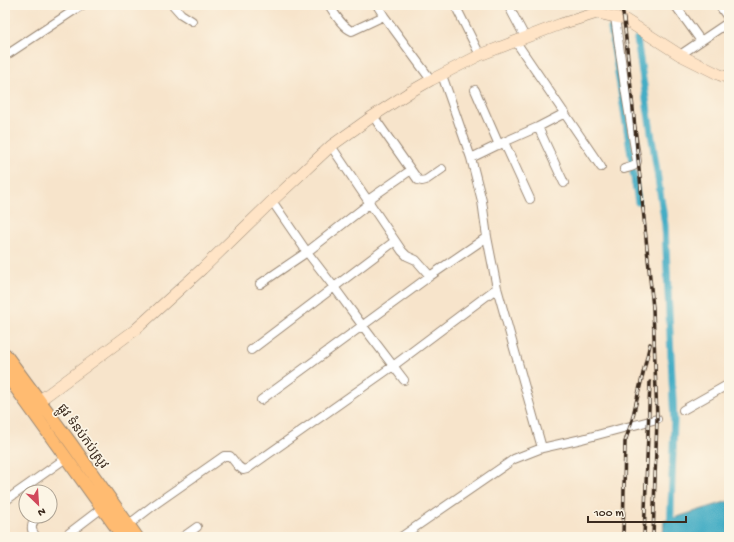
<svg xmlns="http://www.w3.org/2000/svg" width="734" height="542" viewBox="0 0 734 542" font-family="'Gochi Hand','Noto Sans Khmer',sans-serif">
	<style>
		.water { fill: #45adc5; stroke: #406c72 }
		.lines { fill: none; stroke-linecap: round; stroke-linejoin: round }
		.canal { stroke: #45adc5; stroke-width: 7 }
		.street-casing { stroke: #998774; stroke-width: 10 }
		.secondary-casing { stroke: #998774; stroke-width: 12 }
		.primary-casing { stroke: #998774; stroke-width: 14 }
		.street { stroke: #fff; stroke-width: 8 }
		.secondary { stroke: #ffe4c6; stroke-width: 11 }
		.primary { stroke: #ffbb71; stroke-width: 12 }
		.rail-casing { stroke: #3b2a1e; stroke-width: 3.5 }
		.rail { stroke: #fcf5e5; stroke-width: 2; stroke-dasharray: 6; stroke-linecap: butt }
		.labels { text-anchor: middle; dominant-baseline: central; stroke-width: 3.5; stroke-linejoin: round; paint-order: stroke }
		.street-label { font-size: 13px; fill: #3b2a1e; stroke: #fcf5e5 }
	</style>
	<rect width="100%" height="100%" fill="#fcf5e5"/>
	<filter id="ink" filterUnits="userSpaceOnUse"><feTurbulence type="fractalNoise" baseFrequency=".025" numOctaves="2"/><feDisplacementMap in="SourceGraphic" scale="8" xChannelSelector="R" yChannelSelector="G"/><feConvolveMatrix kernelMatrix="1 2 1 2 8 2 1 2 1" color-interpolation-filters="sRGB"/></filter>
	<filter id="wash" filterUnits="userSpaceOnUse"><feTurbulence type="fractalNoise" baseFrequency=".012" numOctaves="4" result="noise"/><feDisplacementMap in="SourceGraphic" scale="16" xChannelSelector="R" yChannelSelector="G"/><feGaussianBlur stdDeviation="0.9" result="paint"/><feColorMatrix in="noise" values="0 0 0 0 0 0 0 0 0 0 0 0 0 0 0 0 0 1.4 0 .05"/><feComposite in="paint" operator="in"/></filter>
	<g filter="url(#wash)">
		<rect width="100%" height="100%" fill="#f7e4cb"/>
		<path class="water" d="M 729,501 L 729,537 L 663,537 L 664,521 Z"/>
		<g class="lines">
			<path class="canal" d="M 634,5 L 635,8
				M 611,29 L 632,161
				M 637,39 L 665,225 L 674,422 L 670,537
				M 633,172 L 638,202"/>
		</g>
	</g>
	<g filter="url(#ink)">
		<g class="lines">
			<g class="street-casing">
				<path id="street" d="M 173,5 L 181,14 L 192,21
					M 329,5 C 335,14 342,27 352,31 L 384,16
					M 377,5 L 384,16 L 431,80
					M 455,5 L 480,55
					M 508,5 L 525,37
					M 596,5 L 597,13
					M 675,5 L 701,41
					M 719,5 L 729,19
					M 615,17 L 625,88 L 637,161 C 636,167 630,167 624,169
					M 516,42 L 601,167
					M 680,55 L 729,22
					M 5,56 L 82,5
					M 442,75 L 471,158 L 482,201 L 487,237 L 497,288 L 542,448
					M 475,90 L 499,145
					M 373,116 L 418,180 L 422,181 L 426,180 L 442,169
					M 538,127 L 564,183
					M 504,142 L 538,127 L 565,113
					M 331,146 L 402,251 L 407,256 L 416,260 L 430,276
					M 471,158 L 504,142 L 530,199
					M 368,200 L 411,170
					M 272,201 L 307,252 L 334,287 L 362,325 L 404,380
					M 260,284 L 307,252 L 370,203
					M 251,350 L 395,241
					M 261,400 L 430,276 L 487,237
					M 683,410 L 729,384
					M 5,501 L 66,458
					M 34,521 C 30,528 32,531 36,537
					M 128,525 L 154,505 L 224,456 L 230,456 L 238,466 L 243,470 L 247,469 L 393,366 L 497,288
					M 64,537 L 102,508
					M 183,537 L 197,527
					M 401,537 L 514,459 L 542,448 L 582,439 L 657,419"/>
			</g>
			<g class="secondary-casing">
				<path id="secondary" d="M 32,406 L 135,330 L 202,269 L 272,201 L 331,146 L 373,116 L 410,92 L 431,80 L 480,55 L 561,24 L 597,13 L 624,19 L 680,55 L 720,75 L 729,78"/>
			</g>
			<g class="primary-casing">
				<path id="primary" d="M 5,354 L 70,442 L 137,537
					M 5,373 L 123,537"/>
			</g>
			<use href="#street" class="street"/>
			<use href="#secondary" class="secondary"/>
			<use href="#primary" class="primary"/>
			<g class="rail-casing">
				<path id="rail" d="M 621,5 L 624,19 L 653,308 L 657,419 L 653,537
					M 623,537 L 625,442 L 632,420 L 650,344
					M 644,537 L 650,382"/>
			</g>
			<use href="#rail" class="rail"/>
		</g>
	</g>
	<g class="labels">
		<g class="street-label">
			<text transform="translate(82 437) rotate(54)">ផ្លូវ ទំនប់កប់ស្រូវ</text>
		</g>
	</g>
	<rect width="734" height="542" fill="none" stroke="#fcf5e5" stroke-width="20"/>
	<g transform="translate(38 504) rotate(155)"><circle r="19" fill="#fcf5e5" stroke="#afa495"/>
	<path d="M0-3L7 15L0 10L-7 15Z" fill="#d1495b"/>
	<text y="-6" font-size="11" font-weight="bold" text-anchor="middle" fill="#3b2a1e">N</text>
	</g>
	<path d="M588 516v6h98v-6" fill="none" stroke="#3b2a1e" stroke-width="2"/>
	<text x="594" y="516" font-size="12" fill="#3b2a1e" stroke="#fcf5e5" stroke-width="3" paint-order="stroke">100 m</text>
</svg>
